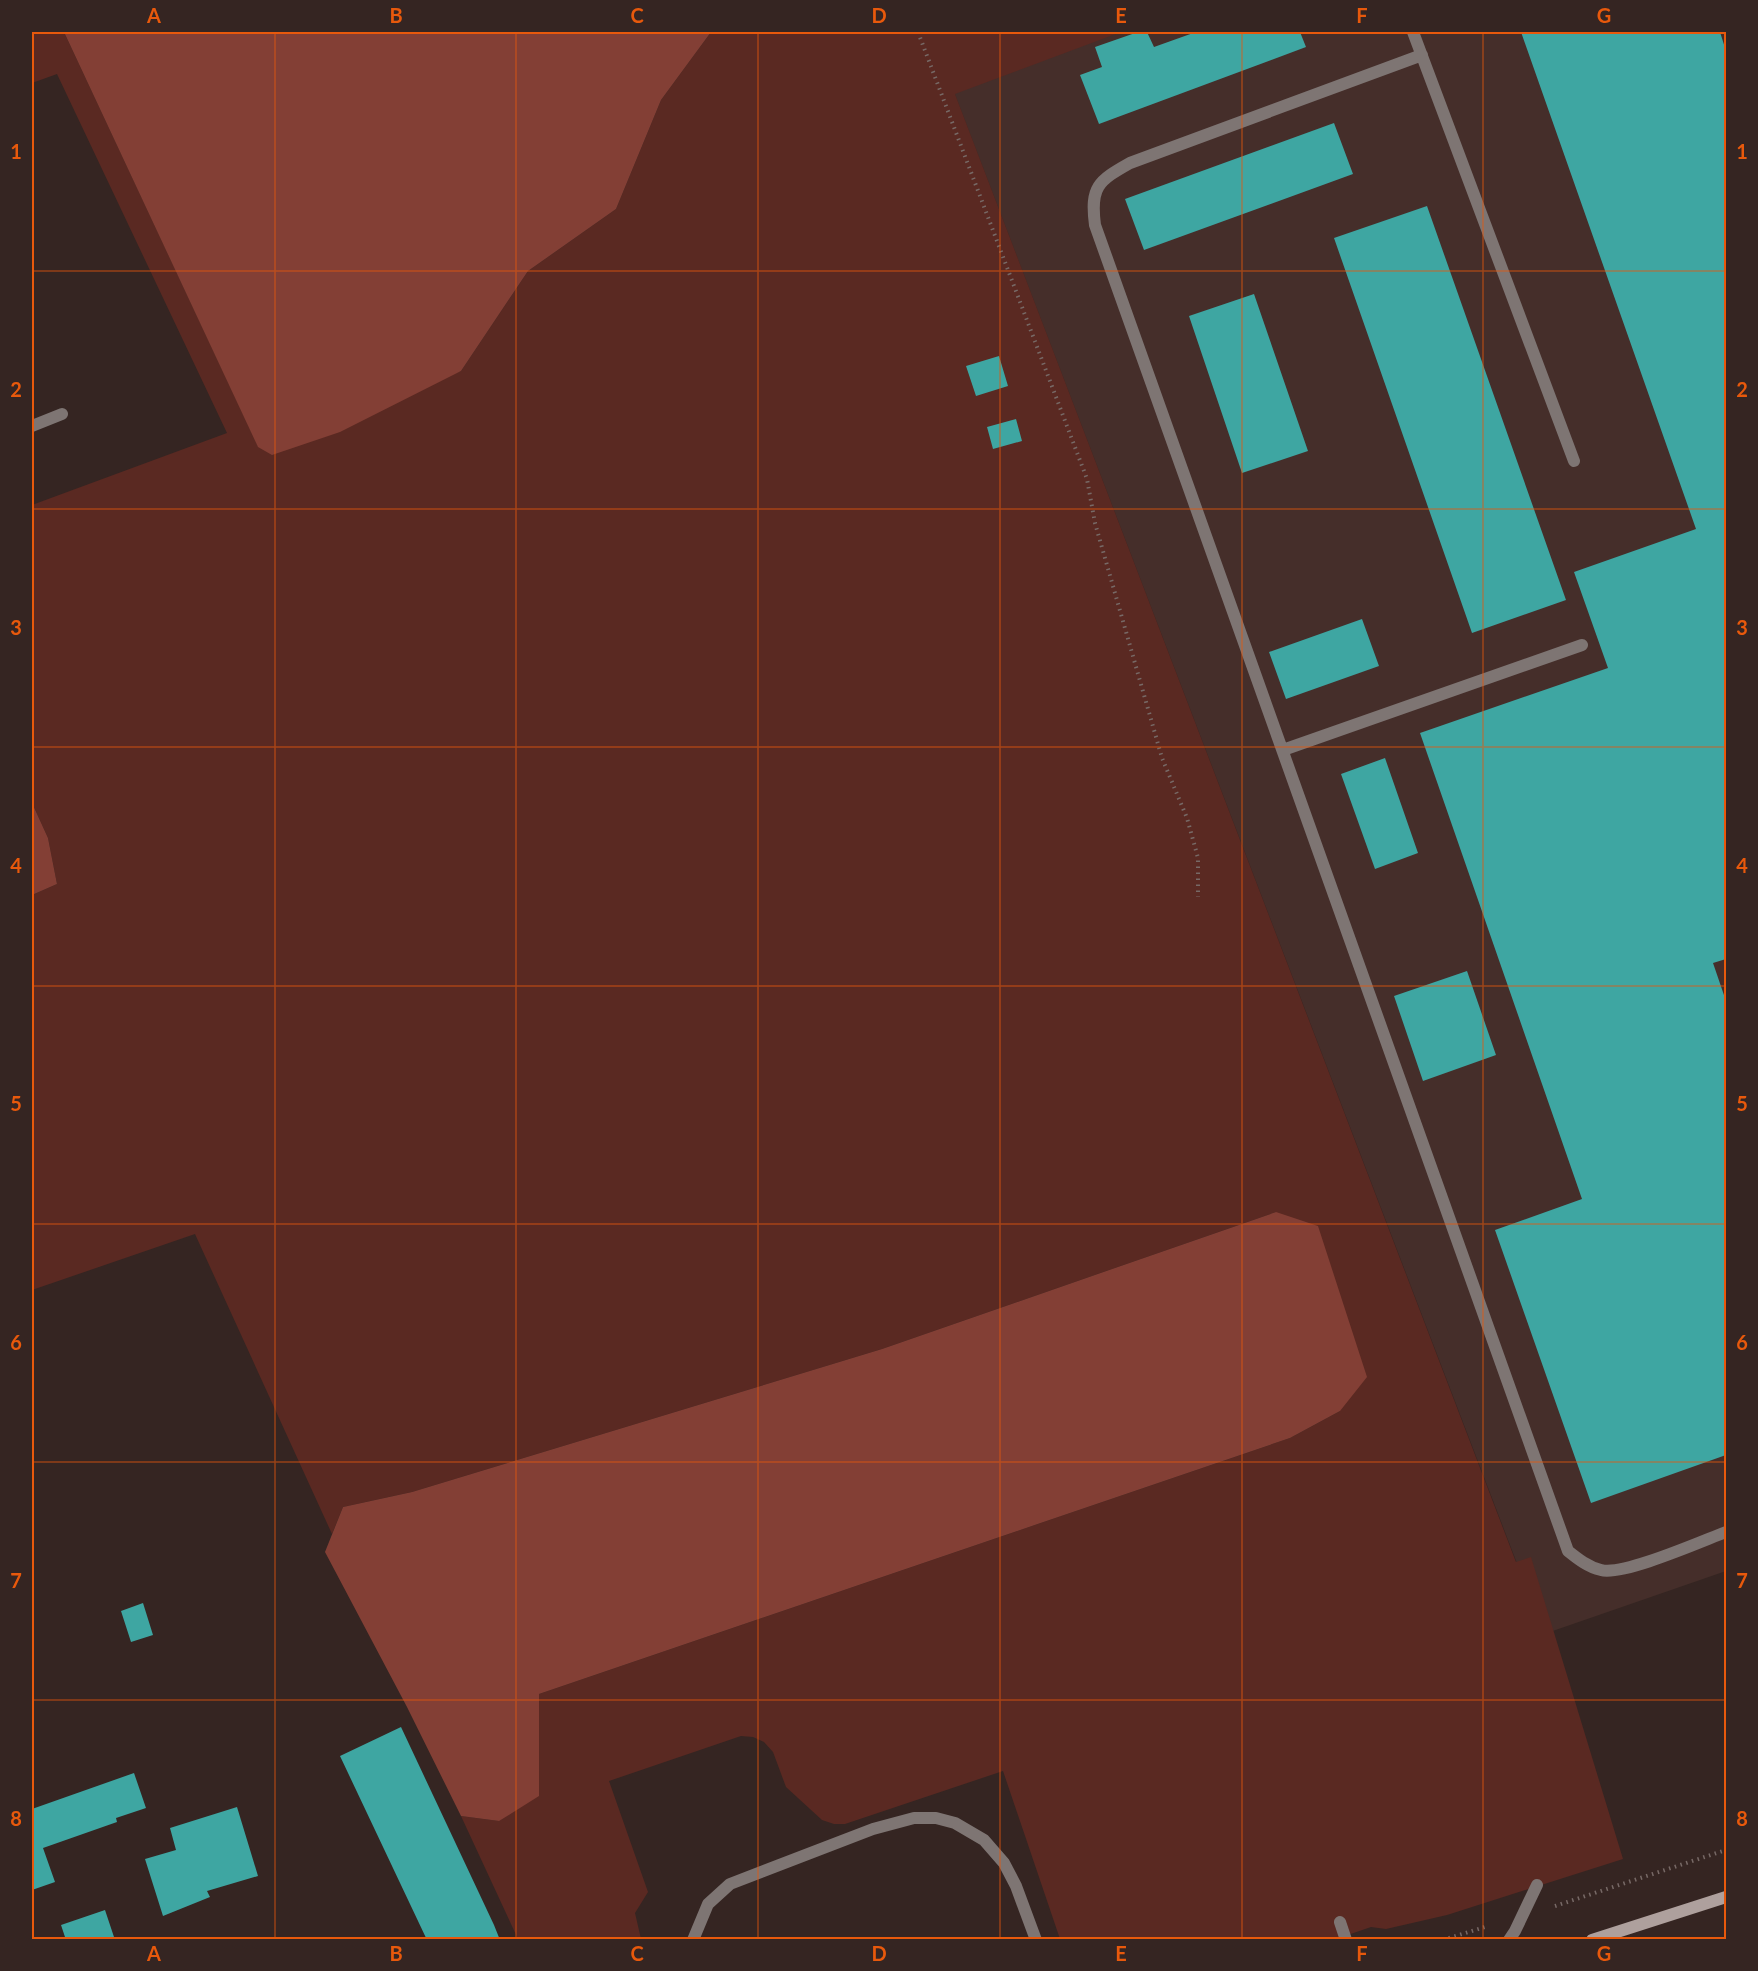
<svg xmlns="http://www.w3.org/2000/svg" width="1758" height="1971" viewBox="0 0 1758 1971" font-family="Lato,sans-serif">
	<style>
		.built { fill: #452e2a }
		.green { fill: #5a2922 }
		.forest { fill: #833f35 }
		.building { fill: #3ea6a2 }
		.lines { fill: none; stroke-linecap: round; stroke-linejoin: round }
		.path { stroke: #776966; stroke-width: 4; stroke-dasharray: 1.5 4.5; stroke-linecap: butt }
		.service { stroke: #7e7573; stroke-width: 12 }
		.secondary { stroke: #aea09d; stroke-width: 12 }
		.grid { fill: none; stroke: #e8590c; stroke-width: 1.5; stroke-opacity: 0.55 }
		.neatline { fill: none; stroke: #e8590c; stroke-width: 2 }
		.grid-label { font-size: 20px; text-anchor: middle; font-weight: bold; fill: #e8590c }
	</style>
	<rect width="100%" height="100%" fill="#352522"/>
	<path class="built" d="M 931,32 L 1726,32 L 1726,1571 L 1544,1634 Z"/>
	<path class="green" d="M 32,32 L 64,32 L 258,446 L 461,371 L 528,271 L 616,209 L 661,100 L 711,32 L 1121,32 L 955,94 L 1516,1562 L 1531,1557 L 1623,1859 L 1447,1915 L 1386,1929 L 1371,1927 L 1336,1939 L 1060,1939 L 1003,1771 L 845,1824 L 834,1824 L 822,1820 L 786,1787 L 773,1752 L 764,1742 L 753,1737 L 741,1736 L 609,1781 L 648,1892 L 635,1913 L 641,1939 L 518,1939 L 461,1816 L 499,1821 L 538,1728 L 539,1694 L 1290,1438 L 1340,1411 L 1276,1212 L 882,1349 L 412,1492 L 343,1507 L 332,1534 L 195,1234 L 32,1290 L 32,895 L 57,884 L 48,838 L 32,803 L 32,505 L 227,433 L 57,74 L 32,83 Z"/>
	<path class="forest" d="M 64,32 L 711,32 L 661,100 L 616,209 L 528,271 L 461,371 L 340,432 L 272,455 L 258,447 Z
		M 32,803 L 48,838 L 57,884 L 32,895 Z
		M 1276,1212 L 1318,1226 L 1367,1377 L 1340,1411 L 1290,1438 L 539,1694 L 539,1796 L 499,1821 L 461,1816 L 407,1707 L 325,1552 L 343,1507 L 412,1492 L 882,1349 Z"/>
	<path class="building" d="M 1138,32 L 1147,32 L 1154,47 L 1196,32 L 1300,32 L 1306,47 L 1099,124 L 1080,75 L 1102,67 L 1095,47 Z
		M 1521,32 L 1720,32 L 1726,51 L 1726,959 L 1713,963 L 1726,1001 L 1726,1455 L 1591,1503 L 1495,1230 L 1582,1199 L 1420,733 L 1608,668 L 1574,572 L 1696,529 Z
		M 1334,123 L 1353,174 L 1144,250 L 1125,199 Z
		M 1427,206 L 1566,600 L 1472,633 L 1334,238 Z
		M 1254,294 L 1308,451 L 1242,473 L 1189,316 Z
		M 999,356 L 1008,386 L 976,396 L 966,366 Z
		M 1016,419 L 1022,441 L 993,449 L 987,427 Z
		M 1362,619 L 1379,666 L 1286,699 L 1269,652 Z
		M 1385,758 L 1418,853 L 1375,869 L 1341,774 Z
		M 1467,971 L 1496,1055 L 1423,1081 L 1394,996 Z
		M 143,1603 L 153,1635 L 131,1642 L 121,1611 Z
		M 401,1727 L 494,1925 L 500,1940 L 427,1940 L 340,1756 Z
		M 134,1773 L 146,1808 L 116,1818 L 117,1822 L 43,1848 L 55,1882 L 32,1890 L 32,1809 Z
		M 237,1807 L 258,1876 L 207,1891 L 210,1897 L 163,1916 L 145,1859 L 176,1850 L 170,1828 Z
		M 105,1910 L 115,1940 L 66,1940 L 61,1925 Z"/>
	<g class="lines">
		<path class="path" d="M 918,32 L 1087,479 L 1095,523 L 1162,758 L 1187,818 L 1198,858 L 1198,897
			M 1555,1906 L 1726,1850
			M 1443,1940 L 1488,1926"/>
		<path class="service" d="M 1413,32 L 1574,461
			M 1422,55 L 1130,163 C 1098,181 1090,187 1095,225 L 1568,1551 C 1578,1559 1588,1567 1601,1570 C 1623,1576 1702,1541 1726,1532
			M 32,426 L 62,414
			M 1283,750 L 1582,645
			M 1340,1922 L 1346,1940
			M 693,1940 L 708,1904 L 730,1884 L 873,1829 L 914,1818 L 936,1818 L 955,1823 L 984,1840 L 1004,1863 L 1016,1886 L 1036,1940
			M 1509,1940 L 1515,1931 L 1537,1885"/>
		<path class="secondary" d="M 1592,1940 L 1726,1897"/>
	</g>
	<path class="grid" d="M 275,32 L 275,1940M 516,32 L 516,1940M 758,32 L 758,1940M 1000,32 L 1000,1940M 1242,32 L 1242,1940M 1483,32 L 1483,1940M 32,271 L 1726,271M 32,509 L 1726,509M 32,747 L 1726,747M 32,986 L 1726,986M 32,1224 L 1726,1224M 32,1462 L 1726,1462M 32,1700 L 1726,1700"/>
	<rect width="1758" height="1971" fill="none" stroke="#352522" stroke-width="66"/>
	<rect x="33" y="33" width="1692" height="1905" class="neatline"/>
	<g class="grid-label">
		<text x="154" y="23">A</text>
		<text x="396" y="23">B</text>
		<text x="637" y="23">C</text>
		<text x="879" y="23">D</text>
		<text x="1121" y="23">E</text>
		<text x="1362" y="23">F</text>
		<text x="1604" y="23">G</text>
		<text x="16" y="159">1</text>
		<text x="1742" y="159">1</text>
		<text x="16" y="397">2</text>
		<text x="1742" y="397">2</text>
		<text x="16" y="635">3</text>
		<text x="1742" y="635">3</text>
		<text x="16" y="873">4</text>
		<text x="1742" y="873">4</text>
		<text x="16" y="1111">5</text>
		<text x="1742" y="1111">5</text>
		<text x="16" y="1350">6</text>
		<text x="1742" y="1350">6</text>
		<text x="16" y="1588">7</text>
		<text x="1742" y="1588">7</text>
		<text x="16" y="1826">8</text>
		<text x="1742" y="1826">8</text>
		<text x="154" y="1961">A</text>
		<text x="396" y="1961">B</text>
		<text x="637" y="1961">C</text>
		<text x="879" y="1961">D</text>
		<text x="1121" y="1961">E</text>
		<text x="1362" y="1961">F</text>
		<text x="1604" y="1961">G</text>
	</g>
</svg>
